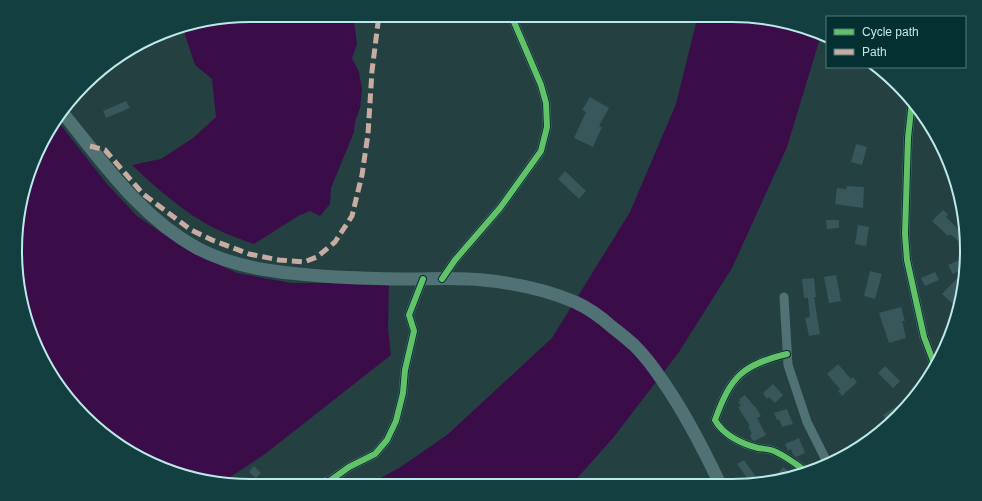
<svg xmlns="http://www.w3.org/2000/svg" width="982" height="501" viewBox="0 0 982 501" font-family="Helvetica,sans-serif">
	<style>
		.water { fill: #3a0d49 }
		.building { fill: #37575b }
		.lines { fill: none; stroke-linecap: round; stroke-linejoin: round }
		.minor { stroke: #507274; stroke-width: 9 }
		.secondary { stroke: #507274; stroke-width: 13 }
		.quiet { stroke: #c7aca2; stroke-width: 5; stroke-dasharray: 10 5; stroke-linecap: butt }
		.cycleway-casing { stroke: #053031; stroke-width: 8 }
		.cycleway { stroke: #61c268; stroke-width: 6 }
		.rim { fill: none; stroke: #bde8e9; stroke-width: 2 }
	</style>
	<rect width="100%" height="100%" fill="#244041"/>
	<path class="water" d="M 251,15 L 353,15 L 357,44 L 352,58 L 359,72 L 362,89 L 360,108 L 355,122 L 354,132 L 331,188 L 330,204 L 320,216 L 310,211 L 298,216 L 254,244 C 241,239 228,235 216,229 C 186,214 156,188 132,165 L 161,159 L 193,138 L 216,117 L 212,79 L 195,65 L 182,26 Z
		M 698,15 L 747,15 L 821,35 L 787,147 L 732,268 L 679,352 L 613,438 L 571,485 L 368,485 L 399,468 L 447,435 L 552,338 L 630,212 L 676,104 Z
		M 56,119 L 107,184 L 137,216 L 187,250 L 237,273 L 291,283 L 389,283 L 388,328 L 391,355 L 265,454 L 223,482 L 147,462 L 84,417 L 39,354 L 17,281 L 20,204 Z"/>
	<path class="building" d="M 590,97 L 609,108 L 599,126 L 602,127 L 593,147 L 574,138 L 586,112 L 582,110 Z
		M 126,101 L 130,108 L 106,118 L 103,111 Z
		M 856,144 L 867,147 L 862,165 L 851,162 Z
		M 565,171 L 586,191 L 579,199 L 558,179 Z
		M 847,186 L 864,187 L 863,208 L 835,204 L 837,188 L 846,189 Z
		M 943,210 L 948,214 L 946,217 L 962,233 L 963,236 L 958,241 L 950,234 L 948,236 L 932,221 Z
		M 826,220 L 839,220 L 839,228 L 827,229 Z
		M 858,225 L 869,227 L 866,246 L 855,244 Z
		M 961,259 L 966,268 L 953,274 L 948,265 Z
		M 966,269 L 959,295 L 956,307 L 942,294 Z
		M 870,271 L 882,274 L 875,299 L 864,296 Z
		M 935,272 L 939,280 L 925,286 L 921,278 Z
		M 836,275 L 841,301 L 829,303 L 824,277 Z
		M 814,278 L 816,297 L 814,297 L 820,334 L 809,336 L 805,318 L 810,317 L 808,298 L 804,298 L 802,279 Z
		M 901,307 L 905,321 L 902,321 L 906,338 L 889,343 L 879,313 Z
		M 838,364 L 851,379 L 853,377 L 857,382 L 842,396 L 838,391 L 840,389 L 827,374 Z
		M 885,366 L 900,381 L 893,388 L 878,373 Z
		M 773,384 L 783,395 L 775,403 L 769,397 L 767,399 L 763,393 Z
		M 745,395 L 754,406 L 755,406 L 761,416 L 757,418 L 766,435 L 755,441 L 752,440 L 750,435 L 752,434 L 748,426 L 750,426 L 738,407 L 741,406 L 738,402 L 740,401 L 739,399 Z
		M 899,405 L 903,411 L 889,424 L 883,415 Z
		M 787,409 L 793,424 L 782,427 L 779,419 L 777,420 L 774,413 Z
		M 799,438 L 805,453 L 796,457 L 793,455 L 791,449 L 788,451 L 785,444 Z
		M 744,460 L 756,477 L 750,482 L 737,464 Z
		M 254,466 L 261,473 L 256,478 L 249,472 Z
		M 783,467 L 794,476 L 772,481 Z"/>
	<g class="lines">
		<path class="minor" d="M 912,101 L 908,138 L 905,234 L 907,260 L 924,337 L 935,366
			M 442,279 L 455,260 L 500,208 L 541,151 L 547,127 L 546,103 L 541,85 L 511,15
			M 784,297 L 788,365 L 807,422 L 828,464
			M 787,354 C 742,365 731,376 715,420 C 723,435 742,444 758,448 C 764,449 771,449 776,452 C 787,457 797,465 807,472
			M 317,485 L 331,480 L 349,467 L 375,454 L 387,440 L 396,421 L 403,393 L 405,370 L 414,331 L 409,315 L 423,279"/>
		<path class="secondary" d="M 62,112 C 102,161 140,217 197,248 C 238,270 290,274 336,277 C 359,278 382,279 406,279 C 431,279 458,277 483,280 C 514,283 547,290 575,302 C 588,308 601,317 612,327 C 620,333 627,339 634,345 C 645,356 654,368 662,380 C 685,413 703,448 720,484"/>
		<path class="quiet" d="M 90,146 L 105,150 L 143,194 L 191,230 L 212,240 L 249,254 L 279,260 L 304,262 L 317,257 L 335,242 L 352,216 L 362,175 L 368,134 L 372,71 L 379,15"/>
		<g class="cycleway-casing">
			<path id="cycleway" d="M 912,101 L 908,138 L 905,234 L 907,260 L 924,337 L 935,366
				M 442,279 L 455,260 L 500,208 L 541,151 L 547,127 L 546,103 L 541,85 L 511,15
				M 787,354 C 742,365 731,376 715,420 C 723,435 742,444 758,448 C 764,449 771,449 776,452 C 787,457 797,465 807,472
				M 317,485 L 331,480 L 349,467 L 375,454 L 387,440 L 396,421 L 403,393 L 405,370 L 414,331 L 409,315 L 423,279"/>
		</g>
		<use href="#cycleway" class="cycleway"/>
	</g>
	<path d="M0 0H982V501H0ZM250 22H732A228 228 0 0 1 960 250V251A228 228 0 0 1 732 479H250A228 228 0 0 1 22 251V250A228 228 0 0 1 250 22Z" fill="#143f40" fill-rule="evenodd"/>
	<path class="rim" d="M250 22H732A228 228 0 0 1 960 250V251A228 228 0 0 1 732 479H250A228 228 0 0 1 22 251V250A228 228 0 0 1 250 22Z"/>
	<rect x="826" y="16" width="140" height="52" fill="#053031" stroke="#4f7a7b"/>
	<rect x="834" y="29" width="20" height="6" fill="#61c268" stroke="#4f7a7b"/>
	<text x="862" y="36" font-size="12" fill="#bde8e9">Cycle path</text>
	<rect x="834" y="49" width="20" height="6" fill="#c7aca2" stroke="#4f7a7b"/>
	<text x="862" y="56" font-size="12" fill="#bde8e9">Path</text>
</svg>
